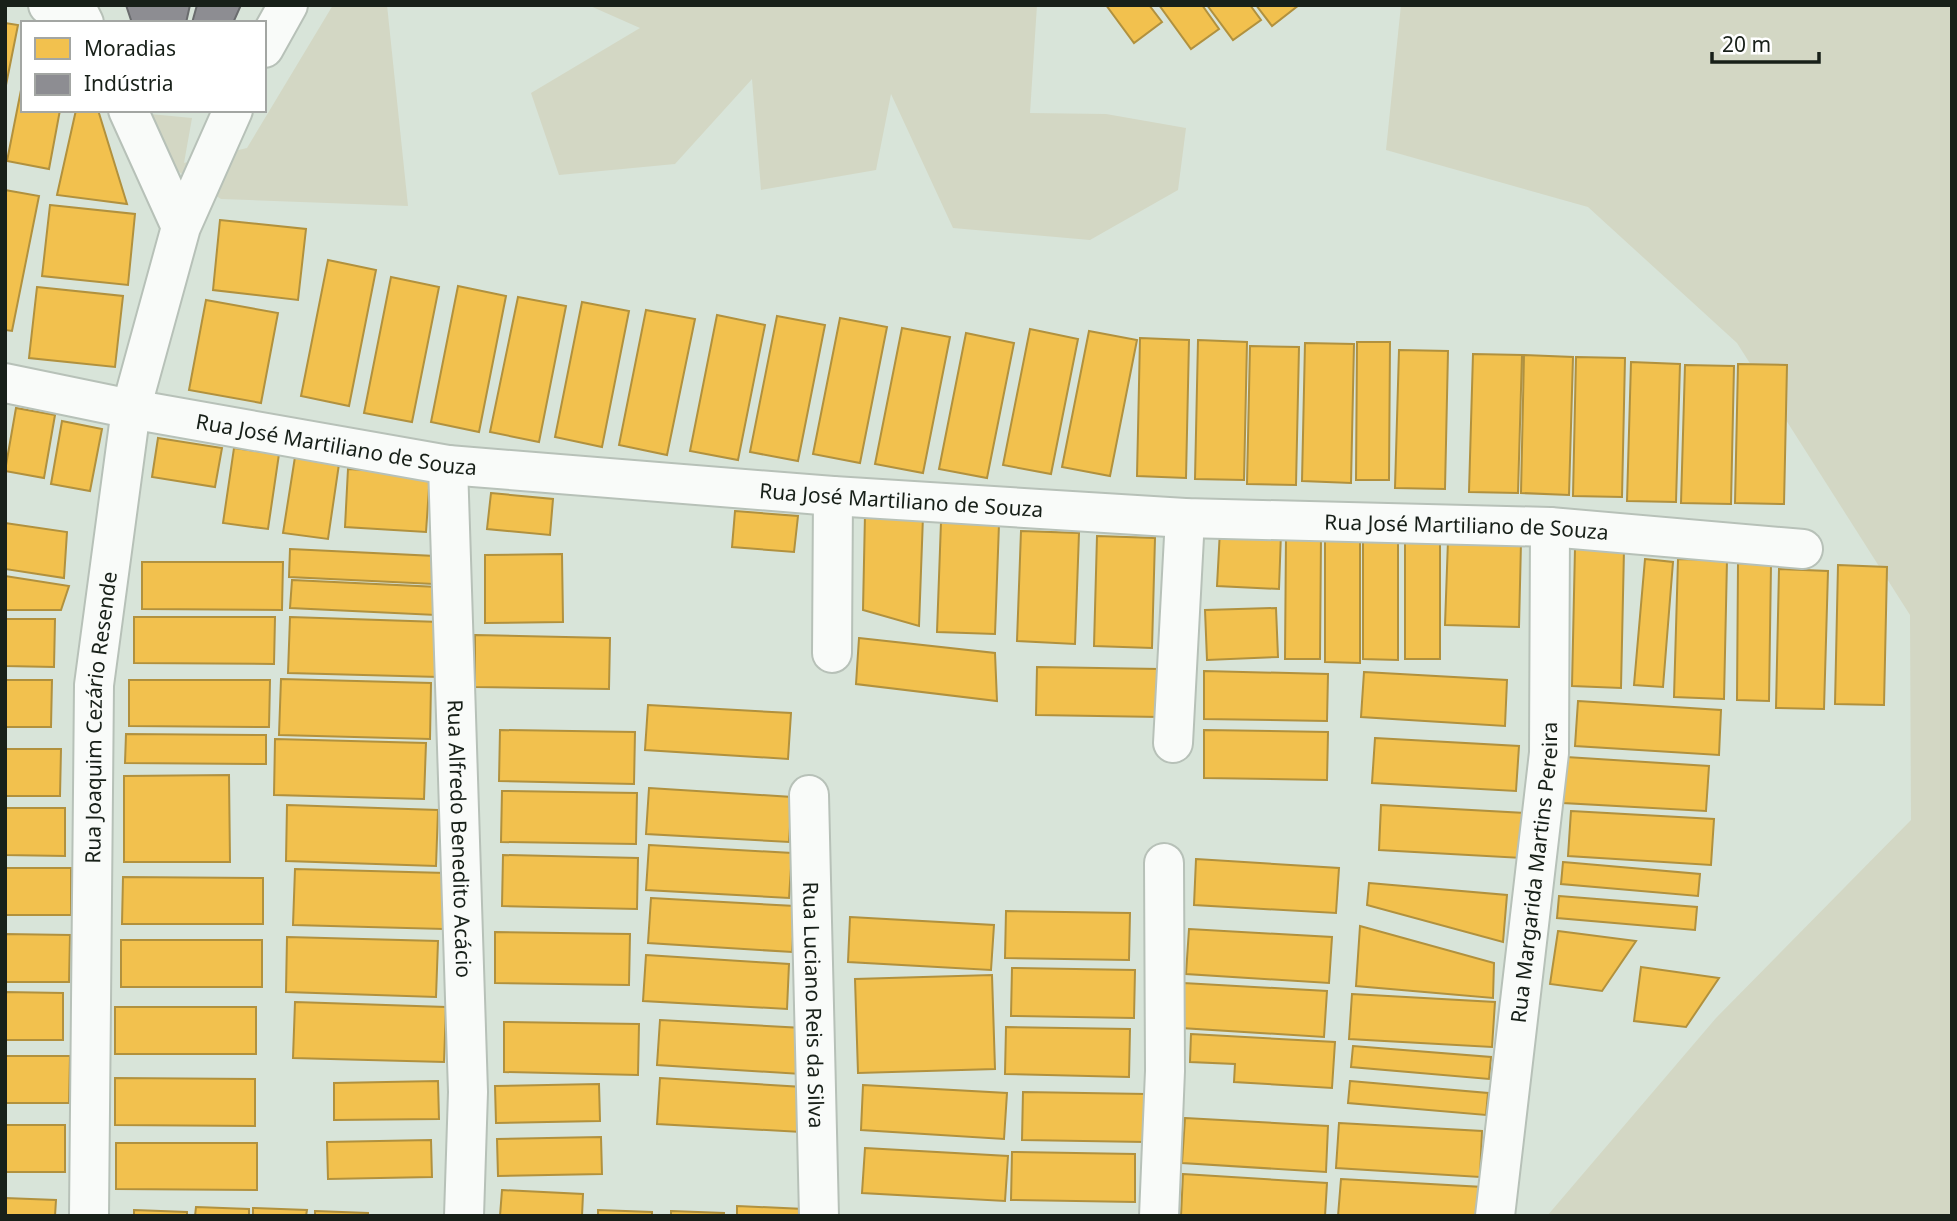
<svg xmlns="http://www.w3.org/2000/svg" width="1957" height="1221" viewBox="0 0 1957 1221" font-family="'Noto Sans',sans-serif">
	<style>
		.green { fill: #d3d7c4 }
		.homes { fill: #f2c14e; stroke: #b1913e; stroke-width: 2 }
		.industry { fill: #8d8d92; stroke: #6a6c6e; stroke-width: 2 }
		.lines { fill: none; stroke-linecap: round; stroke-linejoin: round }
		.street-casing { stroke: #b7c1b8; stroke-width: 42 }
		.secondary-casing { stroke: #b7c1b8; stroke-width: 42 }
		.street { stroke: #f9fbf9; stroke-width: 38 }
		.secondary { stroke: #f9fbf9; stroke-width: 38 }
		.labels { text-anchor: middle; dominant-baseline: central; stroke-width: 7; stroke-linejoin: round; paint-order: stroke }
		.street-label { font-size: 21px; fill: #182019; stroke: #fff }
	</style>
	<rect width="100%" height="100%" fill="#d8e4d9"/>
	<path class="green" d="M 333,5 L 387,5 L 408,206 L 221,199 L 173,168 L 150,114 L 192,118 L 184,163 L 247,148 Z
		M 588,5 L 1037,5 L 1030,113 L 1106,114 L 1186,128 L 1178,190 L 1090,240 L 953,228 L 891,94 L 876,170 L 761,190 L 752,79 L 675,164 L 559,175 L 531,93 L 640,28 Z
		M 1401,5 L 1952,5 L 1952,1216 L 1547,1216 L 1716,1018 L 1911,820 L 1910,615 L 1737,343 L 1588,207 L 1386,150 Z"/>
	<path class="homes" d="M 1106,5 L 1149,5 L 1162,22 L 1134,43 Z
		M 1159,5 L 1202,5 L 1219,29 L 1191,49 Z
		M 1207,5 L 1250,5 L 1261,20 L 1233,40 Z
		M 1256,5 L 1299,5 L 1272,26 Z
		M 5,23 L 18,25 L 5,90 Z
		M 23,80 L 23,110 L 60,110 L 49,169 L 7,161 Z
		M 76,110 L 98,110 L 127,204 L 57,195 Z
		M 5,190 L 39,196 L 12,331 L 5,330 Z
		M 50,205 L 135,214 L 128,285 L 42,276 Z
		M 220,220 L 306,229 L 298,300 L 213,290 Z
		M 328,260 L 376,270 L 349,406 L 301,396 Z
		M 391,277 L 439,287 L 412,422 L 364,413 Z
		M 458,286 L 506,296 L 479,432 L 431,422 Z
		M 37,287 L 123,296 L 115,367 L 29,358 Z
		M 518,297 L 566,306 L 539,442 L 490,432 Z
		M 206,300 L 278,313 L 261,403 L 189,390 Z
		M 582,302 L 629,311 L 602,447 L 555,437 Z
		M 646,310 L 695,319 L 667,455 L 619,445 Z
		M 717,315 L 765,325 L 738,460 L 690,451 Z
		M 777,316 L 825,325 L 798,461 L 750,452 Z
		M 840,318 L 887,327 L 860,463 L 813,454 Z
		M 902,328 L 950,337 L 923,473 L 875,464 Z
		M 1030,329 L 1078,339 L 1051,474 L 1003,465 Z
		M 1089,331 L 1137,340 L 1110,476 L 1062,467 Z
		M 966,333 L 1014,343 L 987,478 L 939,469 Z
		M 1140,338 L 1189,340 L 1186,478 L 1137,476 Z
		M 1198,340 L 1247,342 L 1244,480 L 1195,479 Z
		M 1357,342 L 1390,342 L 1389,480 L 1356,480 Z
		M 1305,343 L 1354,344 L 1351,483 L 1302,481 Z
		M 1250,346 L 1299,347 L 1296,485 L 1247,484 Z
		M 1399,350 L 1448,351 L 1445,489 L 1395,488 Z
		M 1473,354 L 1522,355 L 1518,493 L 1469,492 Z
		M 1524,355 L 1573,357 L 1569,495 L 1521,493 Z
		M 1576,357 L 1625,358 L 1622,497 L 1573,496 Z
		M 1631,362 L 1680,364 L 1676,502 L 1627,501 Z
		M 1738,364 L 1787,365 L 1784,504 L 1735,503 Z
		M 1685,365 L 1734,366 L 1731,504 L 1681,503 Z
		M 16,408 L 55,415 L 44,478 L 5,471 Z
		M 62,421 L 102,429 L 90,491 L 51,484 Z
		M 158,438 L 222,448 L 215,487 L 152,477 Z
		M 234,448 L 279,454 L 268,529 L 223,523 Z
		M 295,457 L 339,464 L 328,539 L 283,533 Z
		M 348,469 L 430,474 L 426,532 L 345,527 Z
		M 491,493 L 553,499 L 550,535 L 487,529 Z
		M 735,511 L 798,516 L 794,552 L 732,547 Z
		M 865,514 L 923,516 L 919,626 L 863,610 Z
		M 941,522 L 999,524 L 995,634 L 937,632 Z
		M 5,523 L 67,532 L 64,578 L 5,569 Z
		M 1220,530 L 1281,533 L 1279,589 L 1217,586 Z
		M 1021,531 L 1079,533 L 1075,644 L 1017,641 Z
		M 1286,535 L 1321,535 L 1320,659 L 1285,659 Z
		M 1405,535 L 1440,535 L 1440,659 L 1405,659 Z
		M 1097,536 L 1155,538 L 1152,648 L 1094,646 Z
		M 1363,536 L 1398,536 L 1398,660 L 1363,659 Z
		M 1325,538 L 1360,538 L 1360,663 L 1325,662 Z
		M 1448,540 L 1521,542 L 1519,627 L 1445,625 Z
		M 1575,548 L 1624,549 L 1621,688 L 1572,686 Z
		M 290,549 L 435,556 L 434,584 L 289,577 Z
		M 562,554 L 563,622 L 485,623 L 485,555 Z
		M 1645,559 L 1673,562 L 1663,687 L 1634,685 Z
		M 1678,559 L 1727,560 L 1724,699 L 1674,697 Z
		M 142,562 L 283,562 L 282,610 L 142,609 Z
		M 1738,563 L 1771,564 L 1769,701 L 1737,700 Z
		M 1838,565 L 1887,567 L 1884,705 L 1835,704 Z
		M 1779,569 L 1828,571 L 1824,709 L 1776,708 Z
		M 5,576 L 69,586 L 61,610 L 5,610 Z
		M 292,580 L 438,587 L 436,615 L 290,608 Z
		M 1276,608 L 1278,657 L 1207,660 L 1205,610 Z
		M 134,617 L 275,617 L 274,664 L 134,663 Z
		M 290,617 L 440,622 L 439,677 L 288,673 Z
		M 5,619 L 55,619 L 54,667 L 5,666 Z
		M 475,635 L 610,638 L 609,689 L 475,687 Z
		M 859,638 L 995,653 L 997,701 L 856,684 Z
		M 1037,667 L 1160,669 L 1160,717 L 1036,715 Z
		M 1204,671 L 1328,674 L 1327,721 L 1204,719 Z
		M 1364,672 L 1507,680 L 1505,726 L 1361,717 Z
		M 281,679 L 431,683 L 430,739 L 279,735 Z
		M 5,680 L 52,680 L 51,727 L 5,727 Z
		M 129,680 L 270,680 L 269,727 L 129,726 Z
		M 1578,701 L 1721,710 L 1719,755 L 1575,746 Z
		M 648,705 L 791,713 L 788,759 L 645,750 Z
		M 500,730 L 635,732 L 634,784 L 499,781 Z
		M 1204,730 L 1328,732 L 1327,780 L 1204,778 Z
		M 126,734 L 266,735 L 266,764 L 125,763 Z
		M 1375,738 L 1519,746 L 1516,791 L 1372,783 Z
		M 275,739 L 426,743 L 424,799 L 274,795 Z
		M 5,749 L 61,749 L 60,796 L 5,796 Z
		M 1566,757 L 1709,766 L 1706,811 L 1563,803 Z
		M 229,775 L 230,862 L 124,862 L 124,776 Z
		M 649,788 L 792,797 L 789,842 L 646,834 Z
		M 502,791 L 637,793 L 636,844 L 501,842 Z
		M 287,805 L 438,810 L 436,866 L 286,861 Z
		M 1381,805 L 1525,813 L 1522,858 L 1379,850 Z
		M 5,808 L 65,808 L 65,856 L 5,855 Z
		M 1571,811 L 1714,819 L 1711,865 L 1568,856 Z
		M 649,845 L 792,853 L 789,898 L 646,890 Z
		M 503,855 L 638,858 L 637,909 L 502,906 Z
		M 1196,859 L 1339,868 L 1336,913 L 1194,905 Z
		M 1563,862 L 1700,874 L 1698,896 L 1561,884 Z
		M 5,868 L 71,868 L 71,915 L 5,915 Z
		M 295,869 L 446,873 L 444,929 L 293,925 Z
		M 123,877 L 263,878 L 263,924 L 122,924 Z
		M 1369,883 L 1507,895 L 1503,942 L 1367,905 Z
		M 1559,896 L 1697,907 L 1695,930 L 1557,918 Z
		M 651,898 L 795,906 L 792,952 L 648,943 Z
		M 1006,911 L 1130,913 L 1129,960 L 1005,958 Z
		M 850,917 L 994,925 L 991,970 L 848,962 Z
		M 1360,926 L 1494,963 L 1493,998 L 1356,986 Z
		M 1189,929 L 1332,937 L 1329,983 L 1186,974 Z
		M 1558,931 L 1636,941 L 1602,991 L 1550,984 Z
		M 495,932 L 630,934 L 629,985 L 495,983 Z
		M 5,934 L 70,935 L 69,982 L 5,982 Z
		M 287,937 L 438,941 L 436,997 L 286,992 Z
		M 121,940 L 262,940 L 262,987 L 121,987 Z
		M 646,955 L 789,964 L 787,1009 L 643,1001 Z
		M 1641,967 L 1719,978 L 1686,1027 L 1634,1021 Z
		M 1012,968 L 1135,970 L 1134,1018 L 1011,1016 Z
		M 992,975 L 995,1069 L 858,1073 L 855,979 Z
		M 1183,983 L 1327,991 L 1324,1037 L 1181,1028 Z
		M 5,992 L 63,993 L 63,1040 L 5,1040 Z
		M 1352,994 L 1495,1002 L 1492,1047 L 1349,1039 Z
		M 295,1002 L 446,1007 L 444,1062 L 293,1058 Z
		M 115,1007 L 256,1007 L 256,1054 L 115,1054 Z
		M 660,1020 L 803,1028 L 801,1074 L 657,1065 Z
		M 504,1022 L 639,1024 L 638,1075 L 504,1072 Z
		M 1006,1027 L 1130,1029 L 1129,1077 L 1005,1074 Z
		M 1191,1034 L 1335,1042 L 1332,1088 L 1234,1082 L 1235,1064 L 1190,1062 Z
		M 1353,1046 L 1491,1057 L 1489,1079 L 1351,1067 Z
		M 5,1056 L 70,1056 L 69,1103 L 5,1103 Z
		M 115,1078 L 255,1079 L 255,1126 L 115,1125 Z
		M 660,1078 L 803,1087 L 801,1132 L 657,1124 Z
		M 438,1081 L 439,1119 L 334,1120 L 334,1083 Z
		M 1350,1081 L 1488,1093 L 1486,1115 L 1348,1103 Z
		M 599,1084 L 600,1121 L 496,1123 L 495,1086 Z
		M 863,1085 L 1007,1093 L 1004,1139 L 861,1130 Z
		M 1023,1092 L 1146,1094 L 1145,1142 L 1022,1140 Z
		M 1185,1118 L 1328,1126 L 1326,1172 L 1182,1163 Z
		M 1339,1123 L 1482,1131 L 1480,1177 L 1336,1168 Z
		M 5,1125 L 65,1125 L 65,1172 L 5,1172 Z
		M 601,1137 L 602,1174 L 498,1176 L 497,1139 Z
		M 431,1140 L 432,1177 L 328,1179 L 327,1142 Z
		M 116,1143 L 257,1143 L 257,1190 L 116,1189 Z
		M 865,1148 L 1008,1156 L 1005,1201 L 862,1193 Z
		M 1012,1152 L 1135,1154 L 1135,1202 L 1011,1200 Z
		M 1183,1174 L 1327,1183 L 1325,1216 L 1181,1216 Z
		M 1341,1179 L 1483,1187 L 1482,1216 L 1338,1216 Z
		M 502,1190 L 583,1194 L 582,1216 L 500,1216 Z
		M 5,1198 L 56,1200 L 55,1216 L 5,1216 Z
		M 737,1206 L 804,1209 L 803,1216 L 737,1216 Z
		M 196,1207 L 249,1209 L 249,1216 L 195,1216 Z
		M 253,1208 L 307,1210 L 306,1216 L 253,1216 Z
		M 134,1210 L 187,1212 L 187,1216 L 134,1216 Z
		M 598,1210 L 652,1212 L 652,1216 L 598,1216 Z
		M 315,1211 L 368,1213 L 368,1216 L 315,1216 Z
		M 671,1211 L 724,1213 L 724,1216 L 671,1216 Z"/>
	<path class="industry" d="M 126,5 L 190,5 L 186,23 L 132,23 Z
		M 197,5 L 241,5 L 233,23 L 192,23 Z"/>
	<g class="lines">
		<g class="street-casing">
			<g id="street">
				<path id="s1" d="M 448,465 L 468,1092 L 464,1216"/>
				<path d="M 832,653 L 833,496"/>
				<path d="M 1173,743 L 1185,518"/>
				<path id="s2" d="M 809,795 L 819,1216"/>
				<path id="s3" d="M 89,1216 L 94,685 L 131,409 L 448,465 L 833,496 L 1185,518 L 1550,527 L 1803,549"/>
				<path d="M 1159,1216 L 1165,1071 L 1164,863"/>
				<path id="s4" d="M 1495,1216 L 1549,753 L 1550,527"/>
			</g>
		</g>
		<g class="secondary-casing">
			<path id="secondary" d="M 48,5 L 79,13 L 84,23
				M 264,48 L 288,5
				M 128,110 L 181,227
				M 5,383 L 131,409 L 181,227 L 233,110"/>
		</g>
		<use href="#street" class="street"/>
		<use href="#secondary" class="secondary"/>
	</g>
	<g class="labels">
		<g class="street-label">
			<text stroke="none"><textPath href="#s3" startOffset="1018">Rua José Martiliano de Souza</textPath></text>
			<text stroke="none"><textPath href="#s3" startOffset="1586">Rua José Martiliano de Souza</textPath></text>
			<text stroke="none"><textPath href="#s3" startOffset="2152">Rua José Martiliano de Souza</textPath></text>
			<text stroke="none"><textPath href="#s3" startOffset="499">Rua Joaquim Cezário Resende</textPath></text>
			<text stroke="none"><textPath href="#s1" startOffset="374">Rua Alfredo Benedito Acácio</textPath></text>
			<text stroke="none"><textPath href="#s4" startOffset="346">Rua Margarida Martins Pereira</textPath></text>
			<text stroke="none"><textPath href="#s2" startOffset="210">Rua Luciano Reis da Silva</textPath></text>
		</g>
	</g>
	<rect width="1957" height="1221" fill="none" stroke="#182019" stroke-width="14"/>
	<rect x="21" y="21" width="245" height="91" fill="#ffffff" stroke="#a3a6a3" stroke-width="2"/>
	<rect x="35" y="38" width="35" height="21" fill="#f2c14e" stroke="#a3a6a3" stroke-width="2"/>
	<text x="84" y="56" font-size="21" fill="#182019">Moradias</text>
	<rect x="35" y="74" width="35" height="21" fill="#8d8d92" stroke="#a3a6a3" stroke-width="2"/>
	<text x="84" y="91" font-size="21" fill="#182019">Indústria</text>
	<path d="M1712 52v10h107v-10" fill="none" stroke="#182019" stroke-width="3.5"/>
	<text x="1722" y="52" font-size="21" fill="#182019" stroke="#ffffff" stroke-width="5" paint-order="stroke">20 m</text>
</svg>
